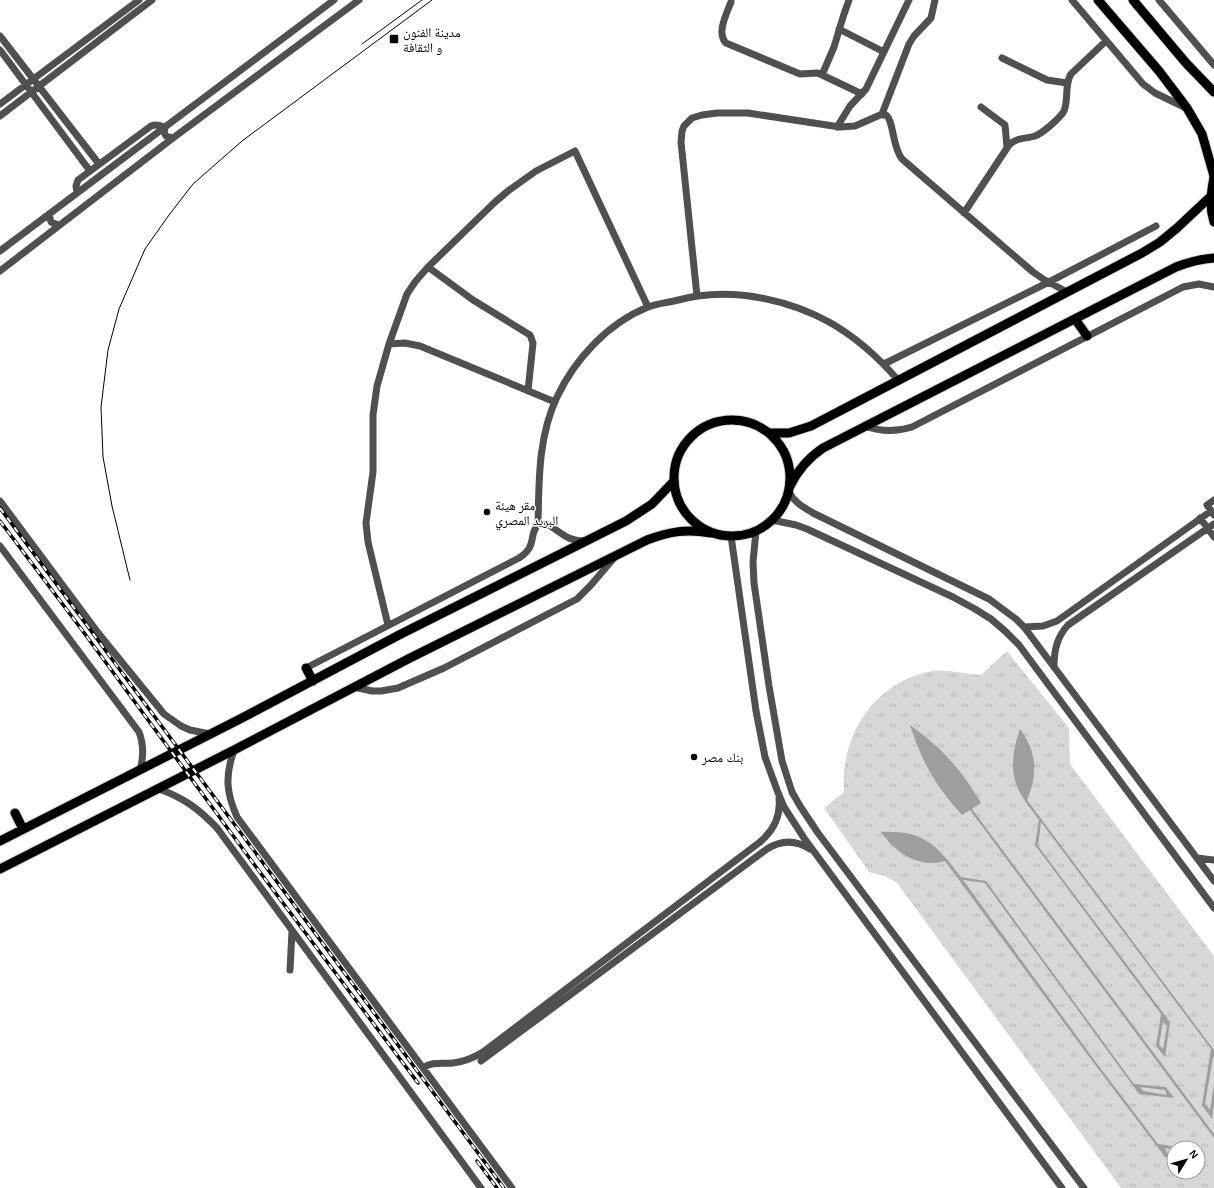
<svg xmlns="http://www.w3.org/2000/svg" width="1214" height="1188" viewBox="0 0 1214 1188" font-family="Karla,'Noto Naskh Arabic',sans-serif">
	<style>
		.park { fill: url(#park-tufts); fill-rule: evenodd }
		.water { fill: #9e9e9e; fill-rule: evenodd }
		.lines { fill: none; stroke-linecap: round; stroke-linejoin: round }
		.major-casing { stroke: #dbdbdb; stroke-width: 11 }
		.minor { stroke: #505050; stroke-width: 7 }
		.major { stroke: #000; stroke-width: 9 }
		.tram { stroke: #000; stroke-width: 1 }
		.rail-casing { stroke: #000; stroke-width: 3.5 }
		.rail { stroke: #fff; stroke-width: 2; stroke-dasharray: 6; stroke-linecap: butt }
		.poi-dot { fill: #000; stroke: #fff; stroke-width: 1.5 }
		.labels { text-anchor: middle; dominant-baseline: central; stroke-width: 3; stroke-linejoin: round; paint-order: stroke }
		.poi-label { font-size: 13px; fill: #000; stroke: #fff; text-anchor: start }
	</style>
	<defs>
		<pattern id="park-tufts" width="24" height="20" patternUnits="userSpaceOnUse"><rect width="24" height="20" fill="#d7d7d7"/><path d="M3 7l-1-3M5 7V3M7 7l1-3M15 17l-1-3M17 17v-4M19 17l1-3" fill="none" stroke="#b7b7b7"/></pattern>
	</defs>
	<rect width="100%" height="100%" fill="#fff"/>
	<path class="park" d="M 1007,651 L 1069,728 L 1070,764 L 1214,956 L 1214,1188 L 1121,1188 L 897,883 L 885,876 L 869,872 L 824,808 L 844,792 C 840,735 874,682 932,671 C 943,669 968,674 981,675 ZM 1174,1148 L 1198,1148 L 1198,1172 L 1174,1172 Z"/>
	<path class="water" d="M 910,725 C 942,748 961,769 981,803 L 972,809 L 1214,1134 L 1214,1138 L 970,810 L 962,815 C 935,785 923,764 910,725 Z
		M 1020,729 C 1037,752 1038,774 1027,800 L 1214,1050 L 1214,1058 L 1213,1057 L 1205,1104 L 1210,1110 L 1214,1084 L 1214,1103 L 1212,1119 L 1202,1105 L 1211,1049 L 1041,822 L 1038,846 L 1170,1022 L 1165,1057 L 1156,1046 L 1161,1014 L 1035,845 L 1039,820 C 1033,811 1024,801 1019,791 C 1009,771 1013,749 1020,729 ZM 1163,1022 L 1167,1026 L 1163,1049 L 1159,1045 Z
		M 881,832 C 925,830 936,845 961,877 L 986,881 L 1134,1084 L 1166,1087 L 1174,1098 L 1139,1094 L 985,883 L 963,880 L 1095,1061 L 1158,1144 L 1186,1148 L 1174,1148 L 1174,1150 L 1165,1148 L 1168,1154 L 1174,1155 L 1174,1158 L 1165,1157 L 1093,1062 L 945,861 C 941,862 936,863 932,863 C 911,863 893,849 881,832 ZM 1140,1087 L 1165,1090 L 1167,1095 L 1143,1091 Z"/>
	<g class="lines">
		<g class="major-casing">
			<path id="major" d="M 1098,0 L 1159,71 L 1187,108 L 1202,134 L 1214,176
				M 1133,0 L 1186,63 L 1214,92
				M 1214,177 C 1211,193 1209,206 1214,222
				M 1075,319 L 1087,336
				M674 478a58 58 0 1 1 116 0a58 58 0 1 1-116 0Z
				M 769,433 L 789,433 L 811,426 L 1142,253 L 1160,242 L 1177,228 L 1210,197
				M 789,488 C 797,471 808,458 823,448 L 1176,267 C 1189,262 1200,259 1214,258
				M 306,668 L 313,681
				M 15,813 L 23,829
				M 0,841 L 240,719 L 399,635 L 626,521 L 652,504 L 674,481
				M 0,869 L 234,750 L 410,658 L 647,540 C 671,531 686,529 711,533"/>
		</g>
		<path class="minor" d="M 1072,0 L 1143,84 L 1155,93 L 1186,108
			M 1159,0 L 1214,65
			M 731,2 C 727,13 716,33 726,43 L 800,74 L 818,73 L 862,94
			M 839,29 L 884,52
			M 0,36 L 99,164
			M 0,50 L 90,171
			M 1002,58 L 1047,80 L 1067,83
			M 822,75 L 834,47 L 844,14 L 849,0
			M 0,104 L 139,0
			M 981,107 L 1005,125 L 1007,147
			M 882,114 L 909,44 L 914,36 L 931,18 L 935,0
			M 0,116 L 152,0
			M 837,127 L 850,106 L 866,89 L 909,0
			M 77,193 L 76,186 L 78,180 L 151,126 C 156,124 160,125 165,128 L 164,132 L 166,136 L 173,138
			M 964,213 L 1009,145 C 1017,137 1026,139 1035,136 C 1043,133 1060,118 1064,111 C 1069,99 1064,85 1071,74 L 1106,41
			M 49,214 L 51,222 L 58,225
			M 0,251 L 334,0
			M 428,267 L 473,300 L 530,335 L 533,343 L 528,391
			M 0,271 L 173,138 L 359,0
			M 697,296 L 681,142 L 682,131 L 684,126 L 692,118 L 702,115 L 717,113 L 748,113 L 840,127 L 855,126 L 880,115 L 886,115 C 894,121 892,147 902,159 L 1033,272 L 1043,279 L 1067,292
			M 389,344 L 405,343 L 420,346 L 555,402
			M 884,364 L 1049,282 L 1156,226
			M 865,426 C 881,432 896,432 912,427 L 1183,287 L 1199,284 L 1214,287
			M 789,492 C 794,502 803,507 813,513 L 989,599 L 1016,619 L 1024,627 L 1054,667 L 1214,881
			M 1214,500 L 1207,505 L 1214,515
			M 0,501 L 99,634 L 164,714 L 181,726 L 190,730 L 210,734
			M 1200,518 L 1214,537
			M 772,520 L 796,525 L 807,529 L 953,597 L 975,609 L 991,619 L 1005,631 L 1019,645 L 1214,908
			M 538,525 C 539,481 538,437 557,397 C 575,359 608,323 648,307 C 656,304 665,303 674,301 C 682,299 690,297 698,296 C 742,290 791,301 829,322 C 856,337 878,357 898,380
			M 756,531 L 753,562 L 754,583 L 769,686 L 782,761 L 792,792 L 800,806 L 818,833 L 1084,1188
			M 731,536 L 756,711 L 765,757 L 777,790 L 784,807 L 804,838 L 1062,1188
			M 0,546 L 139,732 C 144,745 144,756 140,770
			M 388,625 L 368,542 L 366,523 L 373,472 L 373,415 L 377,386 L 389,344 L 407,294 L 415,282 L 428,267 L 495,202 L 508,191 L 536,171 L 575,151 L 648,307
			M 1024,627 L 1043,626 L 1057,621 L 1211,511
			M 1054,667 C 1054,650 1057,637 1068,625 L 1214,524
			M 306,668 L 519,558 C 538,546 528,535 538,525 L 547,524 C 563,533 564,540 585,541
			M 354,687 L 372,691 L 381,691 L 398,688 L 444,668 L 577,599 L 591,585 L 614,558
			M 234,750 C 225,776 226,792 237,817 L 512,1188
			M 159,789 C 184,798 199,809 217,828 L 481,1188
			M 1197,858 L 1214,860
			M 290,970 L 292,931
			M 481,1061 L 767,849 C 781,840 796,840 810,849
			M 423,1068 C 432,1061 442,1064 453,1063 C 464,1062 473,1058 483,1052 L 760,842 C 774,830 781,816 779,798"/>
		<use href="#major" class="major"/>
		<path class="tram" d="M 362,44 L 422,0
			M 130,580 L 112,506 L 103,457 L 101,407 L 108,350 L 119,309 L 145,249 L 169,215 L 193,184 L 242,141 L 432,0"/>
		<g class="rail-casing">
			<path id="rail" d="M 0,508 L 504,1188
				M 0,521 L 79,626 L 262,875 L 418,1083
				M 477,1161 L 497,1188"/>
		</g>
		<use href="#rail" class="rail"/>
	</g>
	<g class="poi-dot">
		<rect x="389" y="34" width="10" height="10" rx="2"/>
		<circle cx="487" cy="512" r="4"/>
		<circle cx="694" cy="757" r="4"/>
	</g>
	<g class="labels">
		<g class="poi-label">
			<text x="403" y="32">مدينة الفنون<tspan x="403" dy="15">و الثقافة</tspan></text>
			<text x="495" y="505">مقر هيئة<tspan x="495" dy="15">البريد المصري</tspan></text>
			<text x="702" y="757">بنك مصر</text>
		</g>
	</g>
	<g transform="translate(1186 1160) rotate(53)"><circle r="19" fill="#ffffff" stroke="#999999"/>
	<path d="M0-3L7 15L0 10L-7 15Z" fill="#000000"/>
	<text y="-6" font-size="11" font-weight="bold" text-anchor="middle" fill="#000000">N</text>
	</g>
</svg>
